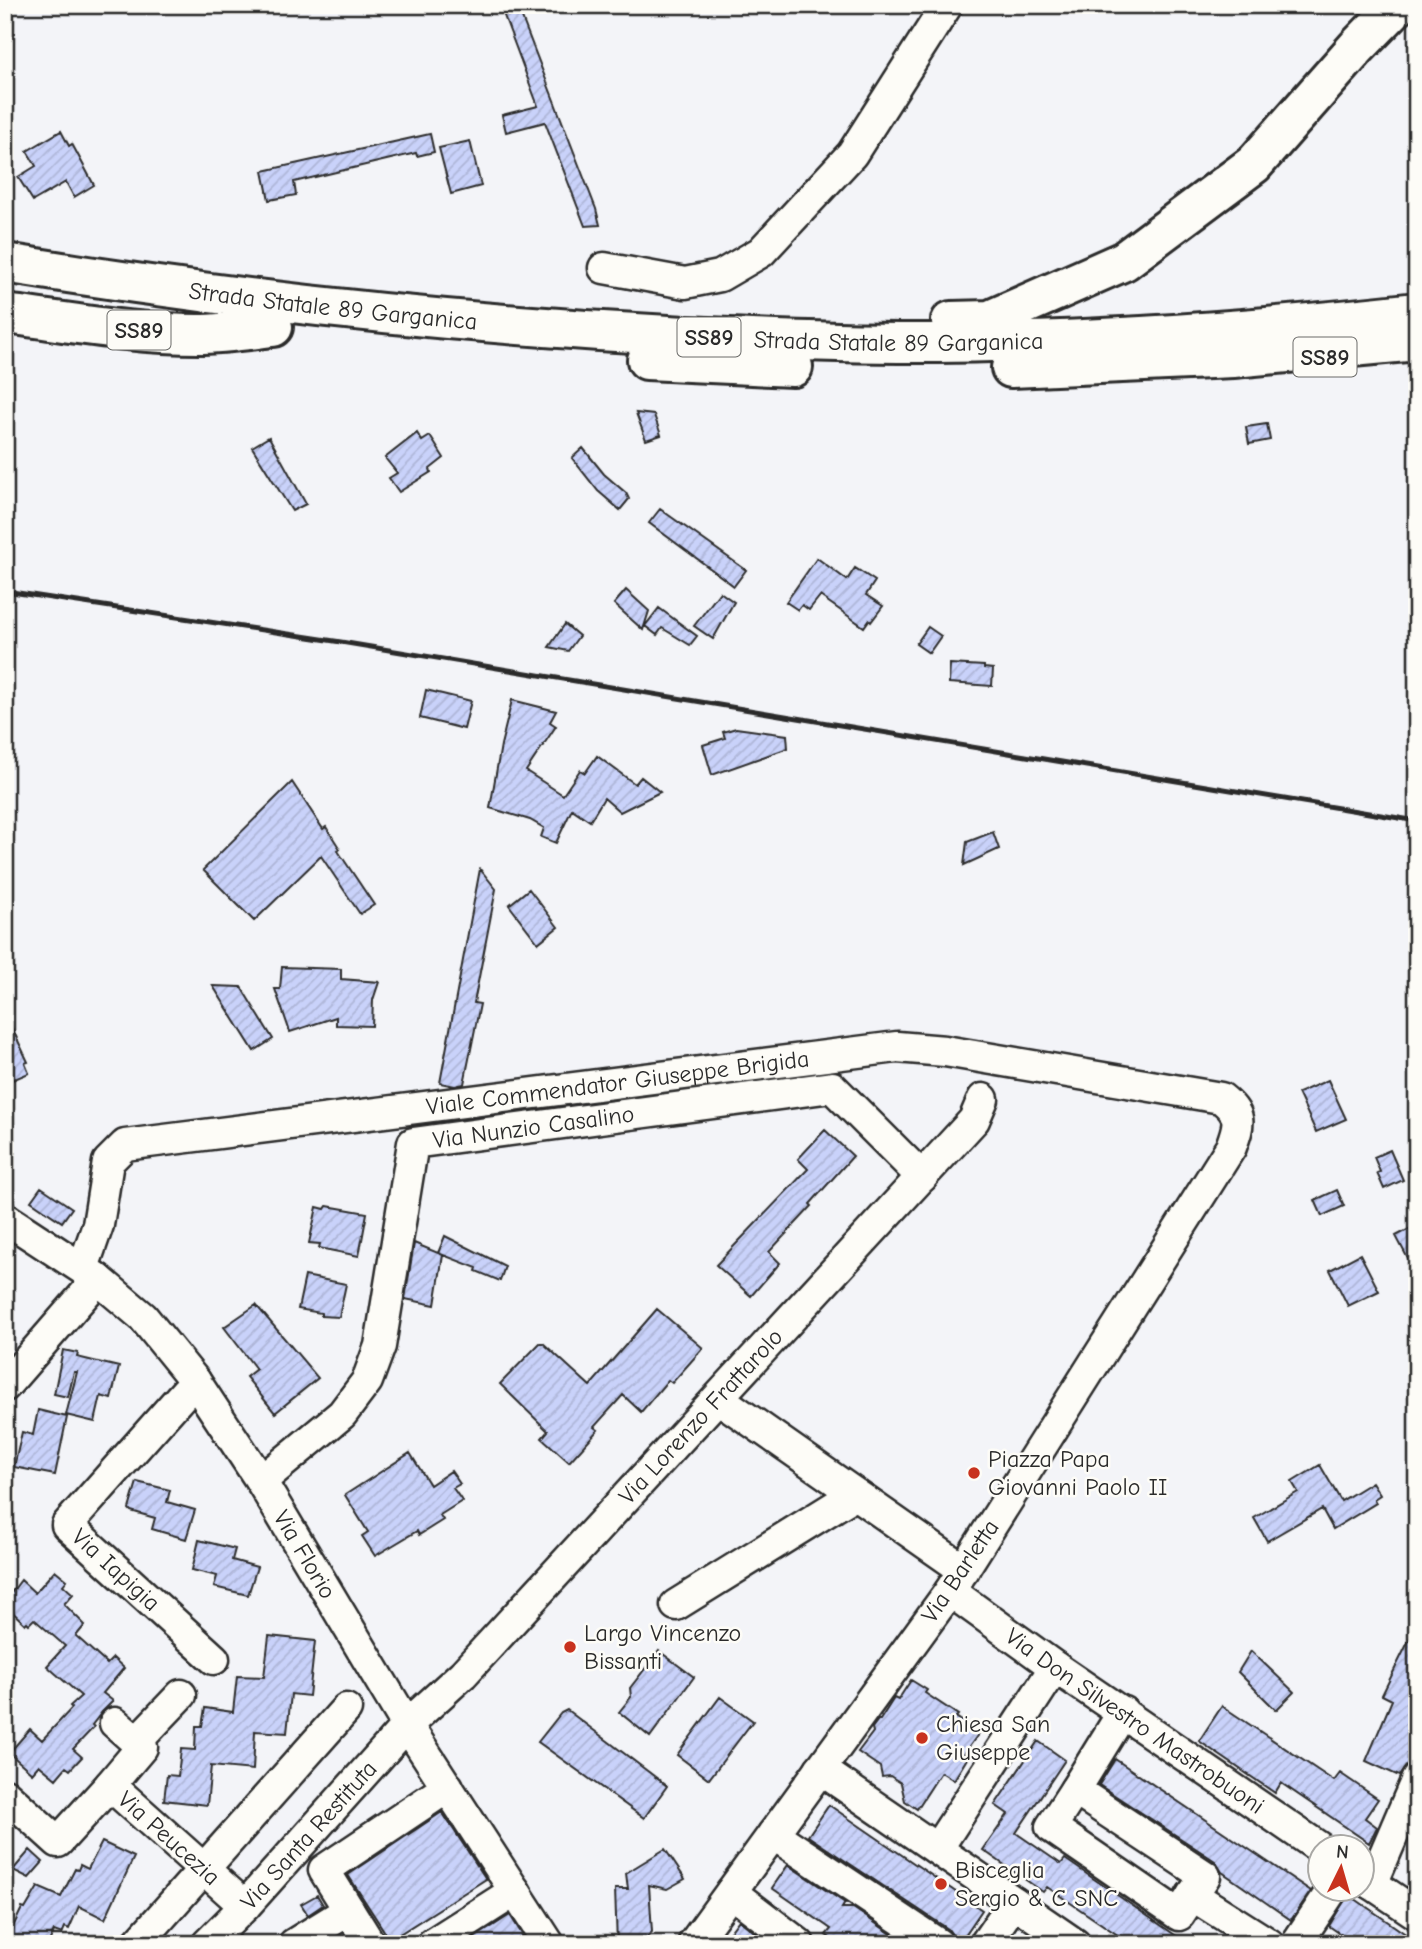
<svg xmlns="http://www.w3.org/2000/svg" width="1422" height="1949" viewBox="0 0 1422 1949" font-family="'Comic Neue',sans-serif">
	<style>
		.building { fill: url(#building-hatch); stroke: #2b2b2b; stroke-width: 2 }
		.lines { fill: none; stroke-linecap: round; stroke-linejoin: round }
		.minor-casing { stroke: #2b2b2b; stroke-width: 35 }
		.highway-casing { stroke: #2b2b2b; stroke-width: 44 }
		.minor { stroke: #fdfcf7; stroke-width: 30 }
		.highway { stroke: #fdfcf7; stroke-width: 38 }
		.rail { stroke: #2b2b2b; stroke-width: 5 }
		.poi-dot { fill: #c8321e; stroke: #fdfcf7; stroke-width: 2.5 }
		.labels { text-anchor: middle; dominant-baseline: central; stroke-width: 5; stroke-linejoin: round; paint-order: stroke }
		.shield { fill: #fdfcf7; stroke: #6a6a68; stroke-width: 2 }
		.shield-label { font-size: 23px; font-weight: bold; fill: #2b2b2b }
		.street-label { font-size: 24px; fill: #2b2b2b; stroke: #fdfcf7 }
		.poi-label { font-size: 24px; fill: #2b2b2b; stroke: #fdfcf7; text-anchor: start }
	</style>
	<defs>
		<pattern id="building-hatch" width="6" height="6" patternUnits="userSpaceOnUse" patternTransform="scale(1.75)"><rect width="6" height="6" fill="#c9d2fa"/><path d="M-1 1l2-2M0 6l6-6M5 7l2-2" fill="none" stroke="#adb4d6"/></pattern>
	</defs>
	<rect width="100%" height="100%" fill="#f3f4f8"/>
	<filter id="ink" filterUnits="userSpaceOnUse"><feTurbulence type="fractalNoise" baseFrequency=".0143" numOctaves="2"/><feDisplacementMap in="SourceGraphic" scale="14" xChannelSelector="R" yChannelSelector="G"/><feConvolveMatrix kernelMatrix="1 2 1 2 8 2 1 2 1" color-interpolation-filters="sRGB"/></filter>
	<g filter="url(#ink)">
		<path class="building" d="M 500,5 L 517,5 L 596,209 L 600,225 L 585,226 L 545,122 L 506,132 L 502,115 L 538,106 Z
			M 61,131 L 69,146 L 72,144 L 94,185 L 74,197 L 66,182 L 33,201 L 18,177 L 36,166 L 27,151 Z
			M 430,134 L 434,152 L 417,156 L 416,153 L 294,182 L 296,195 L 269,200 L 263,171 Z
			M 470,141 L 481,186 L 451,194 L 439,148 Z
			M 636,413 L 654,415 L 661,435 L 646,440 Z
			M 1267,424 L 1270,440 L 1249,444 L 1246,427 Z
			M 417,433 L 422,441 L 430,436 L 444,458 L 430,469 L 431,472 L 399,492 L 389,478 L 397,473 L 385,458 Z
			M 269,437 L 306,504 L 292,511 L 252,447 Z
			M 583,448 L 604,474 L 626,493 L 629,499 L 620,510 L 598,491 L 572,458 Z
			M 660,509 L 746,570 L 734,586 L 649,523 Z
			M 817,558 L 847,580 L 855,568 L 875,581 L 866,595 L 883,606 L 871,622 L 869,620 L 864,627 L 820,596 L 809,610 L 802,605 L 798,610 L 786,602 Z
			M 626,590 L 649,611 L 643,630 L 614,604 Z
			M 720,592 L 734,602 L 713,639 L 694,626 Z
			M 659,608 L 697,636 L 690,645 L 662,628 L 657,635 L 645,626 Z
			M 565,624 L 579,636 L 568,651 L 549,647 Z
			M 928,627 L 941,636 L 929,653 L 916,644 Z
			M 950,664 L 984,666 L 984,668 L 993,669 L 992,686 L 949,683 Z
			M 426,690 L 471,701 L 464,729 L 420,718 Z
			M 512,700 L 556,711 L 550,722 L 556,726 L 526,771 L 563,795 L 580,770 L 585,773 L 597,756 L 635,784 L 641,777 L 660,792 L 620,812 L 604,798 L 590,821 L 572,809 L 556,843 L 541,837 L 544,828 L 530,820 L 490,808 L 501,745 Z
			M 736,728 L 787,735 L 788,748 L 712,775 L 703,745 L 725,738 L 723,732 Z
			M 292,782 L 323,829 L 326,827 L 340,849 L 338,851 L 374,905 L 360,914 L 321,856 L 254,921 L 203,870 Z
			M 993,832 L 999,849 L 964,865 L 967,842 Z
			M 480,869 L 496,889 L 474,1003 L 480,1004 L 464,1084 L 455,1086 L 440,1083 Z
			M 529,889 L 558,927 L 538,943 L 509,905 Z
			M 282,967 L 341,969 L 341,979 L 379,982 L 373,1000 L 372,1026 L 336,1025 L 336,1017 L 290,1032 L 275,989 L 280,989 Z
			M 213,986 L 241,987 L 273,1039 L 254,1051 Z
			M 5,1013 L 28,1062 L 25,1063 L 29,1073 L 5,1083 Z
			M 1328,1080 L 1346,1119 L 1316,1132 L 1298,1093 Z
			M 825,1130 L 853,1156 L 810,1204 L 812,1206 L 769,1252 L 780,1263 L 751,1296 L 716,1265 L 808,1169 L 798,1159 Z
			M 1390,1150 L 1403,1180 L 1384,1189 L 1377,1173 L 1380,1172 L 1374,1157 Z
			M 41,1187 L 72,1208 L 62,1222 L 31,1201 Z
			M 1337,1190 L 1344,1206 L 1322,1216 L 1315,1200 Z
			M 327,1206 L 367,1213 L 359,1256 L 319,1248 L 320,1244 L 309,1243 L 317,1207 L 325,1209 Z
			M 1417,1225 L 1417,1276 L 1396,1236 Z
			M 445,1236 L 505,1266 L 500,1281 L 476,1271 L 477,1268 L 438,1253 Z
			M 414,1243 L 443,1255 L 435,1305 L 405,1299 Z
			M 1360,1254 L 1379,1291 L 1348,1306 L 1330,1270 Z
			M 305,1276 L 346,1284 L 339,1317 L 321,1316 L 321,1313 L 298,1309 Z
			M 256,1305 L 318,1378 L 275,1413 L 246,1377 L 256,1369 L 224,1327 Z
			M 657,1309 L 703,1348 L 672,1383 L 668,1380 L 641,1412 L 623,1395 L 594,1427 L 598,1430 L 569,1462 L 542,1438 L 548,1431 L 500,1384 L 540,1343 L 543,1343 L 590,1386 Z
			M 63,1350 L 78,1353 L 77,1357 L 119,1367 L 111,1399 L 101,1396 L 95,1422 L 66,1415 L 77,1372 L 74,1372 L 68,1397 L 54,1394 Z
			M 38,1410 L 67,1417 L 55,1475 L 14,1467 L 22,1432 L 33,1435 Z
			M 410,1453 L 430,1485 L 451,1471 L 460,1484 L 453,1488 L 462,1501 L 440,1515 L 443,1520 L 419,1535 L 417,1531 L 375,1556 L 362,1536 L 368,1532 L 345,1495 Z
			M 1320,1465 L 1341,1501 L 1372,1482 L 1380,1495 L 1374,1499 L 1376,1503 L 1333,1529 L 1322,1509 L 1267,1541 L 1254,1518 L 1298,1492 L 1292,1482 Z
			M 137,1482 L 170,1490 L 167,1502 L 195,1510 L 186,1539 L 152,1529 L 155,1518 L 131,1511 L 129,1509 Z
			M 199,1540 L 235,1549 L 232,1560 L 257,1567 L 248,1595 L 214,1587 L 217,1576 L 192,1570 Z
			M 55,1570 L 67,1580 L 63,1585 L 73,1594 L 64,1604 L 85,1625 L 76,1636 L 107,1664 L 113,1658 L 124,1668 L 103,1693 L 113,1701 L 102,1712 L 92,1725 L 94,1727 L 73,1749 L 82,1757 L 70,1770 L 66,1767 L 56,1779 L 39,1765 L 32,1773 L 9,1753 L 30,1729 L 42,1740 L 72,1708 L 70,1706 L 81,1696 L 47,1666 L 65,1646 L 34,1619 L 29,1624 L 27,1622 L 25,1624 L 5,1605 L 5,1601 L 21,1580 L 35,1593 Z
			M 1417,1624 L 1417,1741 L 1407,1765 L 1399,1776 L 1366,1761 L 1392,1700 L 1382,1695 Z
			M 269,1636 L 315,1641 L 309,1696 L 291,1694 L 287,1733 L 255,1731 L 253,1770 L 211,1766 L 207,1805 L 164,1800 L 167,1775 L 178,1776 L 181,1749 L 195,1750 L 196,1726 L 202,1726 L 205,1708 L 233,1712 L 237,1676 L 264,1677 Z
			M 659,1651 L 694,1677 L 650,1737 L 619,1712 L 631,1697 L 630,1688 Z
			M 1251,1651 L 1294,1692 L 1276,1710 L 1238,1672 Z
			M 911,1680 L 927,1690 L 925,1693 L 958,1715 L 956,1717 L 979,1733 L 964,1754 L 968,1757 L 954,1780 L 941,1772 L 917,1809 L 905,1801 L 901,1783 L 890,1776 L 882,1777 L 880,1767 L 858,1752 L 873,1732 L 872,1728 L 878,1720 L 880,1720 L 894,1698 L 898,1700 Z
			M 720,1697 L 753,1721 L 709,1779 L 677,1755 Z
			M 1222,1706 L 1334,1781 L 1340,1773 L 1378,1799 L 1365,1818 L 1377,1827 L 1369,1843 L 1281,1783 L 1275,1793 L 1199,1741 Z
			M 567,1710 L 667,1786 L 644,1818 L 538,1742 L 561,1713 Z
			M 1038,1741 L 1065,1760 L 1016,1833 L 1061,1864 L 1065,1859 L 1188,1944 L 1131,1944 L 1047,1887 L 1043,1892 L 983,1850 L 1008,1814 L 995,1805 Z
			M 1115,1759 L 1311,1891 L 1291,1920 L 1222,1872 L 1215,1861 L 1099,1785 Z
			M 829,1805 L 982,1910 L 959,1944 L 955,1944 L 953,1936 L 948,1929 L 808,1836 Z
			M 442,1812 L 486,1879 L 390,1940 L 348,1875 Z
			M 102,1842 L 134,1857 L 105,1919 L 79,1906 L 69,1929 L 65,1927 L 62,1934 L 54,1931 L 48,1944 L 16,1944 L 7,1939 L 22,1908 L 25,1909 L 38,1887 L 61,1897 L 75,1869 L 78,1870 L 80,1865 L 88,1869 Z
			M 665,1849 L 685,1879 L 667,1889 L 649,1885 L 652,1932 L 641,1944 L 617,1944 L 615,1889 L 628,1889 L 626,1873 Z
			M 30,1850 L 43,1862 L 29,1878 L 13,1870 Z
			M 788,1865 L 845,1903 L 842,1908 L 853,1908 L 906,1944 L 839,1944 L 826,1935 L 831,1929 L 772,1888 Z
			M 1348,1894 L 1417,1942 L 1417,1944 L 1355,1944 L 1329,1926 Z
			M 317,1895 L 323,1905 L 308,1915 L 301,1904 Z
			M 510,1915 L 528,1944 L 465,1944 Z
			M 739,1920 L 768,1943 L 767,1944 L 721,1944 Z"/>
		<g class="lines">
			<g class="minor-casing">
				<g id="minor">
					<path d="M 604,268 L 685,283 L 720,276 L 761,252 L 852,154 L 947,5"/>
					<path id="s1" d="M 5,1218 L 98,1279 L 143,1317 L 195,1381 L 261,1481 L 407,1725 L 549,1944"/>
					<path id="s2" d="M 83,1268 L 98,1225 L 108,1162 L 125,1145 L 897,1047 L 945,1051 L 1221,1098 C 1242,1115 1240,1122 1231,1147 L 950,1591 L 693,1944"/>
					<path id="s3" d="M 195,1381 L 67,1525 L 214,1659"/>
					<path d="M 5,1386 L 98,1279"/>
					<path d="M 718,1398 L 964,1570"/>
					<path id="s4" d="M 261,1481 L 342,1414 L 367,1381 L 380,1346 L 413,1143 L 832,1087 L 922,1177"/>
					<path id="s5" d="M 950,1591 L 1055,1667 L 1320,1848"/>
					<path d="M 676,1605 L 855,1494"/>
					<path d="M 137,1741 L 181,1695"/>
					<path d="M 820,1769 L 1075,1944"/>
					<path d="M 110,1785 L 142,1747 L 115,1723"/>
					<path d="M 1075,1790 L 1205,1876 L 1179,1915 L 1051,1827 Z"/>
					<path d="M 1075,1790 L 1123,1712"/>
					<path id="s6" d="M 5,1794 L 58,1842 L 110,1785 L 245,1906"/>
					<path d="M 773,1834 L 938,1944"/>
					<path d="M 937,1849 L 1055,1667"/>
					<path d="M 1362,1877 L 1417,1914"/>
					<path d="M 1372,1884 L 1417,1779"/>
					<path d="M 731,1892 L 799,1944"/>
					<path d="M 1192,1895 L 1269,1944"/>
					<path d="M 137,1944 L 346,1709"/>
					<path id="s7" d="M 207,1944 L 245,1906 L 407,1725 L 463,1674 L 974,1120 L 983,1099"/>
					<path d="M 294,1944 L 349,1910"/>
					<path d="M 370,1944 L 324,1870 L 448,1787"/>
					<path d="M 432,1944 L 515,1891"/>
					<path d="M 985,1944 L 1014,1902"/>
					<path d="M 1296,1944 L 1332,1890"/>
				</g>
			</g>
			<g class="highway-casing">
				<g id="highway">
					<path id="s8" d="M 5,263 C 230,300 457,324 685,336 C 787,341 889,345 991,342 C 1133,339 1275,328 1417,312"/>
					<path d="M 5,314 C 69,322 133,334 198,334 C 223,334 248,330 273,327"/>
					<path d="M 951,321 L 990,320 L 1124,261 L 1254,164 L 1357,47 L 1398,5"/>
					<path d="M 647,360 L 793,367"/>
					<path d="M 1011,368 L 1233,358 L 1417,341"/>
				</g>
			</g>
			<use href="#minor" class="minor"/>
			<use href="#highway" class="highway"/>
			<path class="rail" d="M 5,591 L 341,642 L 1417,821"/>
		</g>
	</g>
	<g class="poi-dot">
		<circle cx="974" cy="1473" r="7"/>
		<circle cx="570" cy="1647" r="7"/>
		<circle cx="922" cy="1738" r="7"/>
		<circle cx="941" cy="1884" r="7"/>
	</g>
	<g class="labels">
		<g class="shield">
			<rect x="107.5" y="310.5" width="63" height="39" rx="5"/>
			<rect x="677.5" y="317.5" width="63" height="39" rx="5"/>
			<rect x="1293.5" y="337.5" width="63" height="39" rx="5"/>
		</g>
		<g class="shield-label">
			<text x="139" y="330">SS89</text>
			<text x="709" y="337">SS89</text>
			<text x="1325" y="357">SS89</text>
		</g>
		<g class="street-label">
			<text stroke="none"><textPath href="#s8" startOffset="331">Strada Statale 89 Garganica</textPath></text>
			<text stroke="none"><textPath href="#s8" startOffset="898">Strada Statale 89 Garganica</textPath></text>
			<text stroke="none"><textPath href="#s2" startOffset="630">Viale Commendator Giuseppe Brigida</textPath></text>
			<text stroke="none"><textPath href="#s4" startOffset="511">Via Nunzio Casalino</textPath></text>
			<text stroke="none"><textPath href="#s7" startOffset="723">Via Lorenzo Frattarolo</textPath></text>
			<text stroke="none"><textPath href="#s1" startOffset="458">Via Florio</textPath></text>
			<text stroke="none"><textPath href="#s3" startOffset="259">Via Iapigia</textPath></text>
			<text transform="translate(960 1571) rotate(-56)">Via Barletta</text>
			<text stroke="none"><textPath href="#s5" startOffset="226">Via Don Silvestro Mastrobuoni</textPath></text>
			<text stroke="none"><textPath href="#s7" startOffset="149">Via Santa Restituta</textPath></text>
			<text stroke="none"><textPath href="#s6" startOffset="228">Via Peucezia</textPath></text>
		</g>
		<g class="poi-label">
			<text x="988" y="1459">Piazza Papa<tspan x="988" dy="28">Giovanni Paolo II</tspan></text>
			<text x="584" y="1633">Largo Vincenzo<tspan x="584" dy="28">Bissanti</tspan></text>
			<text x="936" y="1724">Chiesa San<tspan x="936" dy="28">Giuseppe</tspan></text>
			<text x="955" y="1870">Bisceglia<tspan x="955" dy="28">Sergio &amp; C SNC</tspan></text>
		</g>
	</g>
	<rect width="1422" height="1949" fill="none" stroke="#fdfcf7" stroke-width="28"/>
	<rect x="14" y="14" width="1394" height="1921" fill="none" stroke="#2b2b2b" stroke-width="2.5" filter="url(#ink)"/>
	<g transform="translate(1341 1868) rotate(5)"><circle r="33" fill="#fdfcf7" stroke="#a9a8a5" stroke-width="2"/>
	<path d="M0-5L12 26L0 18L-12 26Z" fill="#c8321e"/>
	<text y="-10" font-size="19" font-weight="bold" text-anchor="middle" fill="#2b2b2b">N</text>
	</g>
</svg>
